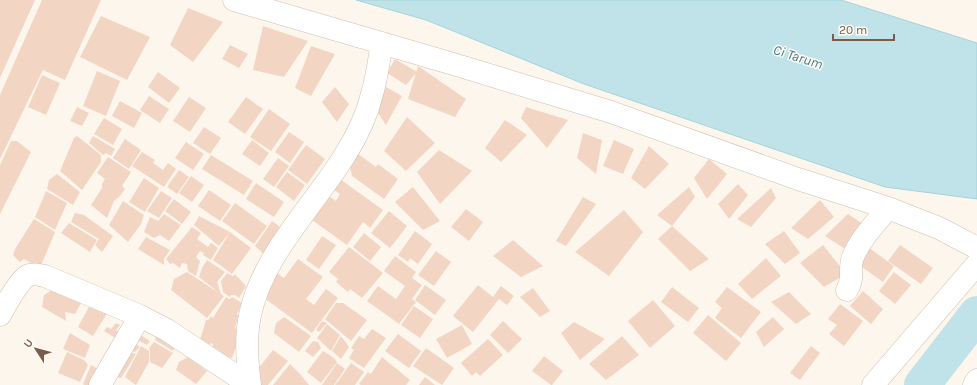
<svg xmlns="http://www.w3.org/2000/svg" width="977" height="385" viewBox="0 0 977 385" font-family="Karla,sans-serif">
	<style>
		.water { fill: #bfe3e8; stroke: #a5d3da }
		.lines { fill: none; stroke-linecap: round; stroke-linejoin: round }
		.river { stroke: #bfe3e8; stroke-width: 36 }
		.building { fill: #f3d5c3 }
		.minor-casing { stroke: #d1beb0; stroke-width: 23 }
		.minor { stroke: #fff; stroke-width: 22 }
		.labels { text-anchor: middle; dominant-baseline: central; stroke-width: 3; stroke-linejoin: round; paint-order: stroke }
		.water-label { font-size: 14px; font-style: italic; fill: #437c86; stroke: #fffaf3 }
	</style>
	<rect width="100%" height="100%" fill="#fdf6ec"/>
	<path class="water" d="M 356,0 L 841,0 L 977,43 L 977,199 L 885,187 L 584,84 L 426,20 Z"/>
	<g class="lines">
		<path class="river" d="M 922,385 L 977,314"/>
	</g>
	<path class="building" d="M 0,0 L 35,0 L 0,78 Z
		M 42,0 L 101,0 L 65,80 L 43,70 L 0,159 L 0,95 Z
		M 188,8 L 223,22 L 193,62 L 170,45 Z
		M 101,16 L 150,37 L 127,80 L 80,57 Z
		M 263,26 L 308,41 L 284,77 L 253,70 Z
		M 230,45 L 248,54 L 239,68 L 222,59 Z
		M 311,46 L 335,54 L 311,96 L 295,88 Z
		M 395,59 L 417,72 L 406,85 L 387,73 Z
		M 418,66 L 466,99 L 455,117 L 408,99 Z
		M 97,71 L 120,81 L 106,116 L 83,106 Z
		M 158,72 L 180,88 L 169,103 L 148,87 Z
		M 42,75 L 60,83 L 46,115 L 28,107 Z
		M 384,86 L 402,96 L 386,125 L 376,110 Z
		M 335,87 L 349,104 L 337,122 L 322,102 Z
		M 149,96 L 169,109 L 160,123 L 140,110 Z
		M 189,97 L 206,108 L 190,132 L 173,121 Z
		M 246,97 L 263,109 L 245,134 L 228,122 Z
		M 120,101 L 142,113 L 134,128 L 112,116 Z
		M 77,107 L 89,113 L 82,126 L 70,121 Z
		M 526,107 L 568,120 L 547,148 L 521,118 Z
		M 269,109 L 290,124 L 271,151 L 250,137 Z
		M 407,117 L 435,143 L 406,171 L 384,151 Z
		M 104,118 L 122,129 L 113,145 L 94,134 Z
		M 505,120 L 527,135 L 501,162 L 485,148 Z
		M 204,127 L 221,138 L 210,154 L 193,143 Z
		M 289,132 L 304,142 L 290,163 L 275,152 Z
		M 583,133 L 602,140 L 596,174 L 577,158 Z
		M 77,136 L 101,155 L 101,162 L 82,190 L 60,171 L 74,138 Z
		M 93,136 L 115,149 L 111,156 L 106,153 L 103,155 L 89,143 Z
		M 125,139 L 141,150 L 129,169 L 113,158 Z
		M 252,140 L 269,153 L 260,166 L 242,154 Z
		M 614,140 L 634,149 L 623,174 L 603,166 Z
		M 11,141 L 17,141 L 31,152 L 0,214 L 0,165 Z
		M 186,142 L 204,154 L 193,170 L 175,158 Z
		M 306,145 L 325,159 L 307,184 L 288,170 Z
		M 649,146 L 669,164 L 645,189 L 631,178 Z
		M 439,150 L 472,171 L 440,204 L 417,172 Z
		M 354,151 L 376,167 L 378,164 L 398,179 L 384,199 L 352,176 L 348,159 Z
		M 142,152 L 155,160 L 153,163 L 163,170 L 168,163 L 176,169 L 164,187 L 132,166 Z
		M 211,155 L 253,181 L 244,195 L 202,169 Z
		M 108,157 L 131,172 L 122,186 L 125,189 L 120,196 L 114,201 L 107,218 L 91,205 L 102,188 L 102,184 L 105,179 L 97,173 Z
		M 278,158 L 289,166 L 274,187 L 263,179 Z
		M 709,159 L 727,174 L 707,199 L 694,178 Z
		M 179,170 L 189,177 L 177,194 L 167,187 Z
		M 287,172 L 305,185 L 294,201 L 276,187 Z
		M 57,174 L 80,192 L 73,205 L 47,189 L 49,180 Z
		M 191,176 L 204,185 L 192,202 L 179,193 Z
		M 337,177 L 383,210 L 370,228 L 363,222 L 347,245 L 312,220 L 329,196 L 336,201 L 340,194 L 330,187 Z
		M 144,178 L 159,188 L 145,212 L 129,202 Z
		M 256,183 L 284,202 L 274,217 L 246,199 Z
		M 738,184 L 748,195 L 729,219 L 718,204 Z
		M 413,187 L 440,221 L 423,230 L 395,202 Z
		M 689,187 L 695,197 L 672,226 L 657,215 Z
		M 771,188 L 776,198 L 751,227 L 737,219 Z
		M 209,190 L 231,205 L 220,221 L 198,206 Z
		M 46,191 L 67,203 L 55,230 L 35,217 Z
		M 161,191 L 172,198 L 159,218 L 147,211 Z
		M 583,197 L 596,204 L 566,246 L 556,241 Z
		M 174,199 L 191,212 L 182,224 L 165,211 Z
		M 820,200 L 834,217 L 808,239 L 791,228 Z
		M 123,201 L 144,215 L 141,224 L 128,242 L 109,225 Z
		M 235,203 L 267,226 L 254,244 L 222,221 Z
		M 466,209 L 483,222 L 469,241 L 451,227 Z
		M 624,210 L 643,232 L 609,276 L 575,252 Z
		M 389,211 L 407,226 L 390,248 L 371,233 Z
		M 75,213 L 84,215 L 113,236 L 102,252 L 95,245 L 99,239 L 71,222 Z
		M 164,214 L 181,225 L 169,241 L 160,235 L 154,238 L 144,232 L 150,217 L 158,221 Z
		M 848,214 L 863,224 L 845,249 L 825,236 Z
		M 199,216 L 230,232 L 219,246 L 194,225 Z
		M 34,219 L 55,232 L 40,268 L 24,259 L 20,262 L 13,255 L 15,249 Z
		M 272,221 L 280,227 L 264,254 L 255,246 Z
		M 69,223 L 97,240 L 90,252 L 61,233 Z
		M 672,226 L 709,259 L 690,271 L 658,239 Z
		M 192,227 L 201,233 L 197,239 L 208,247 L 211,243 L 218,248 L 211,260 L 203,255 L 204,253 L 200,251 L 196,257 L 200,261 L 196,276 L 188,271 L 187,264 L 182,263 L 180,268 L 173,263 L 170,264 L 166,259 Z
		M 415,231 L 432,244 L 418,264 L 410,258 L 408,262 L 398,255 Z
		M 784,231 L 800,253 L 785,264 L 765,244 Z
		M 230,232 L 251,248 L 232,274 L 213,260 Z
		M 364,233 L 381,247 L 370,261 L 353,247 Z
		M 322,236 L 336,245 L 319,269 L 306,260 Z
		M 146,237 L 170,250 L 164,259 L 164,265 L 138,249 Z
		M 513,240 L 543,266 L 521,277 L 493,256 Z
		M 864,244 L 894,266 L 883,282 L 858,264 Z
		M 823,245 L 846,274 L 824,287 L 800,263 Z
		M 900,245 L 933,268 L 921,284 L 888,261 Z
		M 349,247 L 383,273 L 362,298 L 350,289 L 348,292 L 336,282 L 338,279 L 329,272 Z
		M 436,251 L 451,262 L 434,286 L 418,275 Z
		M 395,256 L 416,272 L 412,278 L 422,285 L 412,299 L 416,302 L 399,324 L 367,301 L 378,286 L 396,299 L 405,286 L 384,271 Z
		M 766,258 L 781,276 L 752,299 L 738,284 Z
		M 298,259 L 323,277 L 306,299 L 314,305 L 326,289 L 338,298 L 312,333 L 260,295 L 277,273 L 284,278 Z
		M 207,260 L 225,272 L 217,282 L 221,294 L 224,296 L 207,318 L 171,290 L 174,279 L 187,272 L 219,293 L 199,277 L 202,268 Z
		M 894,272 L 911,285 L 895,304 L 879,291 Z
		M 227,273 L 233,276 L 235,274 L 246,286 L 239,298 L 235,295 L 231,295 L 230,297 L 223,292 L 221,281 Z
		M 60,285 L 85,296 L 75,314 L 65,312 L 66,321 L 42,307 L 44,295 Z
		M 425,285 L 446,300 L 435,315 L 415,300 Z
		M 478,285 L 493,297 L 501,286 L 514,296 L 507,305 L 499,299 L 473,332 L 453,316 Z
		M 672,287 L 699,308 L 688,322 L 661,302 Z
		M 727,287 L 761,312 L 741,338 L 715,318 L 722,308 L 715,302 Z
		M 533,288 L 550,311 L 540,317 L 520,297 Z
		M 863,291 L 883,309 L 871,324 L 850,306 Z
		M 789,292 L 811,314 L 796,324 L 771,302 Z
		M 226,297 L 230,299 L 232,297 L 242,303 L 237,314 L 238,316 L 235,328 L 240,335 L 232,358 L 212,351 L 213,344 L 211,343 L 203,352 L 200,340 L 206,320 L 208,320 L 211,316 L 213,318 Z
		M 653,300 L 675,326 L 650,348 L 628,321 Z
		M 336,303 L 343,303 L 367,320 L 351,341 L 325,319 Z
		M 94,304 L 108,312 L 93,336 L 78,327 L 89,307 Z
		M 840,304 L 863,321 L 844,346 L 829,334 L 837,325 L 828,319 Z
		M 414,306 L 433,319 L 420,338 L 401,325 Z
		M 708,315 L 741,343 L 726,361 L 693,333 Z
		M 284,317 L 311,336 L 299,352 L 274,333 L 276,323 Z
		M 773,317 L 784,329 L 764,347 L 756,332 Z
		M 322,321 L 327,323 L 319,332 L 316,330 Z
		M 503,321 L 522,339 L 508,353 L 490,335 Z
		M 574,322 L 605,339 L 580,360 L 561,333 Z
		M 116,323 L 120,325 L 116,330 L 120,333 L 117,339 L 104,331 L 107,327 L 111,329 Z
		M 327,324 L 340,335 L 331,351 L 317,338 Z
		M 462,325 L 472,344 L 447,358 L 436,339 Z
		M 372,329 L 386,338 L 364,368 L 349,358 L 354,350 L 351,348 L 359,336 L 364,339 Z
		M 133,330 L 150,341 L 147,345 L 139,341 L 138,342 L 130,336 Z
		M 70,333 L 90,345 L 85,358 L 63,349 Z
		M 398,334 L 421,351 L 409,368 L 385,351 Z
		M 156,335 L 179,341 L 173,351 L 155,340 Z
		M 341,336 L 349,347 L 341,359 L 332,351 Z
		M 622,336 L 639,355 L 606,380 L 589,364 Z
		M 128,338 L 140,347 L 135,352 L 123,346 Z
		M 488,339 L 503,355 L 480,376 L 476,372 L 472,376 L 461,363 Z
		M 313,341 L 318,342 L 321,348 L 313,357 L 305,351 Z
		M 154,342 L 173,353 L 162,368 L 150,362 L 150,350 L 149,348 Z
		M 141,346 L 149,351 L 149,362 L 136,385 L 125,377 Z
		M 811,346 L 820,353 L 800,380 L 790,373 Z
		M 426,348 L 454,368 L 442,385 L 413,366 Z
		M 122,349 L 136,354 L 121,378 L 107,375 Z
		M 273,350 L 288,361 L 268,385 L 257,385 L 254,374 Z
		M 323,351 L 334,358 L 337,362 L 321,383 L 307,372 Z
		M 67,352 L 84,360 L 88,365 L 80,382 L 58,373 Z
		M 544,356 L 563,371 L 552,385 L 551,385 L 532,371 Z
		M 188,357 L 207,371 L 196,384 L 176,370 L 179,362 Z
		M 382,357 L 410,380 L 406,385 L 361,385 L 359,384 L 368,372 L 371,374 Z
		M 337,363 L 345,369 L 334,385 L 322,385 Z
		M 351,363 L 364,372 L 355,385 L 335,385 Z
		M 290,364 L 301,375 L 309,385 L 273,385 Z
		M 91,365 L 100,370 L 92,385 L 84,385 L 83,384 Z
		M 425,377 L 435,385 L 419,385 Z"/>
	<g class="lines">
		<g class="minor-casing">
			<path id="minor" d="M 234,0 L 450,63 L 611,112 L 798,179 L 888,208 L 939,228 L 977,248
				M 847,290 C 855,277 848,269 853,257 C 860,239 876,223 888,208
				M 0,315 C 5,306 19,281 27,276 C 32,273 40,275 45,276 L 140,316
				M 100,385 L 140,316 L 167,330 L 250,385
				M 250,385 C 247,362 245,338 250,315 C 263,254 313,207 345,155 C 357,136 367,115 372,94 C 377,77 379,60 382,43
				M 873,385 L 977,264
				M 974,385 L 977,380"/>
		</g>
		<use href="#minor" class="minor"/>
	</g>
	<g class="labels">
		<g class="water-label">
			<text transform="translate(798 57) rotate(18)">Ci Tarum</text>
		</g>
	</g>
	<g transform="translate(36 349) rotate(306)" stroke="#fffaf3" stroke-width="3" paint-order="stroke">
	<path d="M0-3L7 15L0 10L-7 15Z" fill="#7a5c4d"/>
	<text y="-6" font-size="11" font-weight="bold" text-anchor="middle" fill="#7a5c4d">U</text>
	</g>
	<path d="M833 34v6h61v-6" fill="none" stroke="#7a5c4d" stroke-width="2"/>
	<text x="839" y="34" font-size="12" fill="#7a5c4d" stroke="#fffaf3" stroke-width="3" paint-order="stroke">20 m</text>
</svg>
